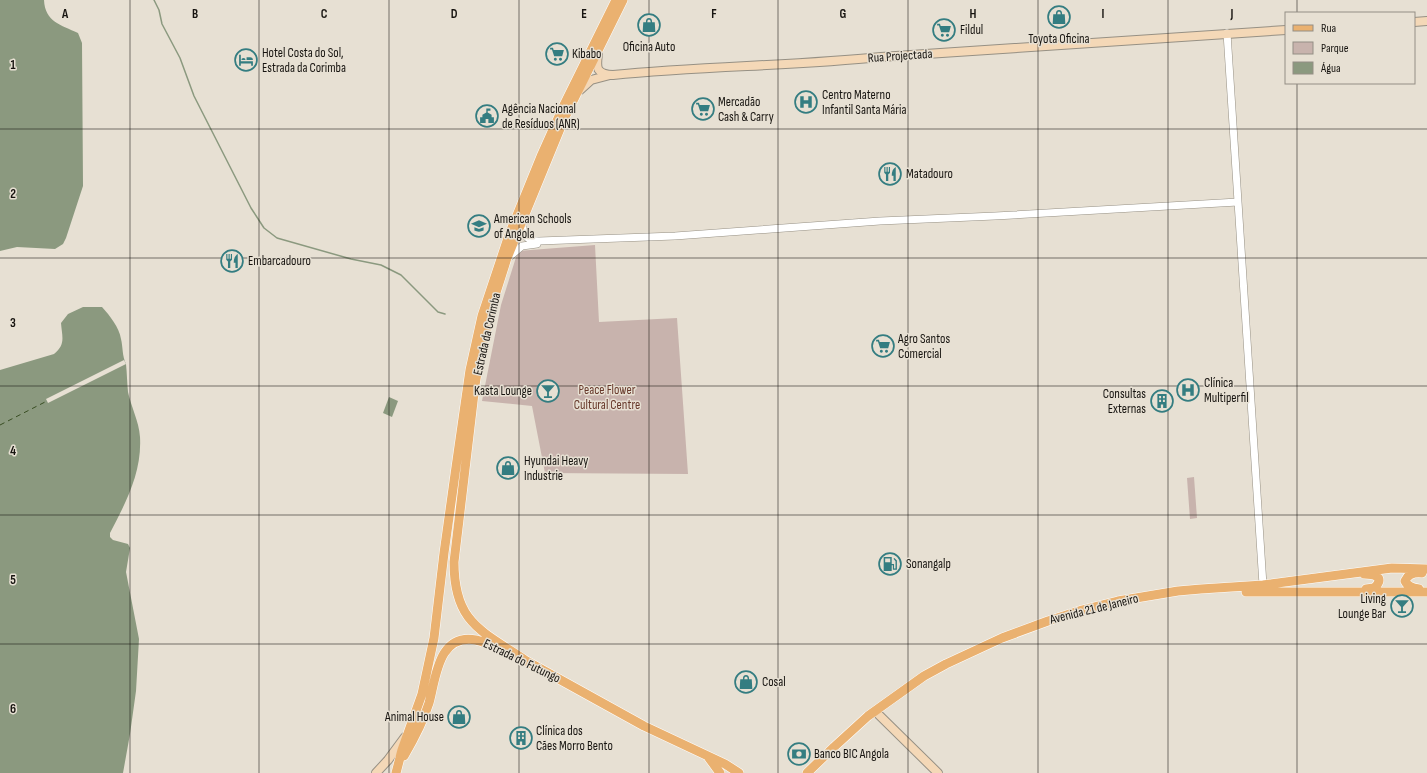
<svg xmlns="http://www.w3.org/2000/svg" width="1427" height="773" viewBox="0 0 1427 773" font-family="'Sofia Sans Condensed',sans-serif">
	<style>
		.green { fill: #c8b3ad }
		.water { fill: #8b997f }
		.pier { fill: #e7e0d3 }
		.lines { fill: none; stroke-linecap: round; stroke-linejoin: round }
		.stream { stroke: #8b997f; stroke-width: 1.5 }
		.ferry { stroke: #394e23; stroke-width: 1; stroke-dasharray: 5 4; stroke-linecap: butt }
		.tertiary-casing { stroke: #969084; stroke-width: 8 }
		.secondary-casing { stroke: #969084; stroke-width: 10 }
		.primary-casing { stroke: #fff; stroke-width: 10 }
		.tertiary { stroke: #fff; stroke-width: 7 }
		.secondary { stroke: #f4d8b7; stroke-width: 8 }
		.primary { stroke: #eab170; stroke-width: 9 }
		.grid { fill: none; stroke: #171410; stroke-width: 1; stroke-opacity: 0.55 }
		.labels { text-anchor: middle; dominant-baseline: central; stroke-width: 3; stroke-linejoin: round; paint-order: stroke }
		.poi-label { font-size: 13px; fill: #171410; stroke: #e7e0d3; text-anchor: start }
		.street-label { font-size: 13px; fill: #171410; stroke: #e7e0d3 }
		.park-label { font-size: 13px; fill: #663729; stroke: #e7e0d3 }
		.grid-label { font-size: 13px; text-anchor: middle; font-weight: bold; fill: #171410; stroke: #e7e0d3; stroke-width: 3; stroke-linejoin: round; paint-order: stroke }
	</style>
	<rect width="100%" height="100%" fill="#e7e0d3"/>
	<path class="green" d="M 595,245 L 599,322 L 677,318 L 688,474 L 545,473 L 532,406 L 482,401 L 501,305 L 518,251 Z
		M 1194,477 L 1197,518 L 1190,519 L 1187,478 Z"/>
	<path class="water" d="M 0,0 L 44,0 C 45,22 61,25 78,33 L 82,43 L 83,186 L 66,238 L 63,244 L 55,249 L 17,247 L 0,251 Z
		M 83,307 L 102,307 C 110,316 119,327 121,339 C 123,347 122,356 126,364 C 127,373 127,383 128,392 C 131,407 139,421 140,437 C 142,473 126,502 110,533 L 110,537 L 113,540 L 128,544 L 130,548 L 126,572 L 139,639 L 136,691 L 130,734 L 123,773 L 0,773 L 0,370 L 54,354 C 66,344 62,337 61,323 L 68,314 Z
		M 389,397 L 398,401 L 392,417 L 383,413 Z"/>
	<path class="pier" d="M 124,360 L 126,364 L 48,403 L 46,399 Z"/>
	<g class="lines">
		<path class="stream" d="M 154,0 L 159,10 L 162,24 L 180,58 L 194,96 L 251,208 L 264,228 L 277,238 L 351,259 L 381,265 L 401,275 L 438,312 L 445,314"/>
		<path class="ferry" d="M 0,425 L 47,401"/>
		<g class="tertiary-casing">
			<path id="tertiary" d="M 1227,33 L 1263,585
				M 521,223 C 525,235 525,241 539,241 L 675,236 L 880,221 L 995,216 L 1238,202
				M 508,258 L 522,246 L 537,244"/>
		</g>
		<g class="secondary-casing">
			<path id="secondary" d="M 1414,22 L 1427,21
				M 598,54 C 596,68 596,74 613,75 C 702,66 792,66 881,57 L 1286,30
				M 580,90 L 591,80 L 610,75
				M 879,715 L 938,773
				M 376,773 L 388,760 L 405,737"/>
		</g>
		<g class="primary-casing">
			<path id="primary" d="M 1364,574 C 1374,574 1386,577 1374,588 L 1366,589
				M 1419,589 C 1413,588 1408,587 1405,581 C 1408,574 1414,572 1422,573
				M 1246,592 L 1427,592
				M 521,658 L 644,726 L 725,764 L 739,773
				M 525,660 C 480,630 454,622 454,562 L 475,385 L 480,355 L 493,302 L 507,258 L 564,119 L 623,0
				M 404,756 C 414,739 423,722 429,703 C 436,678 438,633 476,640 C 485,642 493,646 501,650
				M 709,758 L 720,773
				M 396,773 L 402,750 L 422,694 L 434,638 L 444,553 L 456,467 L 470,370 L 482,316 L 509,235 L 542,154 L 564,105 L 616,0
				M 807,773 L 834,747 L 868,716 L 924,676 L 946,664 L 1002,638 L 1048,621 L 1082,610 L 1118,601 L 1178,591 L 1201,589 L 1263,585 L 1392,568 L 1427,569"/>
		</g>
		<use href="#tertiary" class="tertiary"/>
		<use href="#secondary" class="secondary"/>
		<use href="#primary" class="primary"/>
	</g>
	<path class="grid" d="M 130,0 L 130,773M 259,0 L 259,773M 389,0 L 389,773M 519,0 L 519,773M 649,0 L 649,773M 778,0 L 778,773M 908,0 L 908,773M 1038,0 L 1038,773M 1168,0 L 1168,773M 1297,0 L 1297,13M 1297,83 L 1297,773M 0,129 L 1427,129M 0,258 L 1427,258M 0,386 L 1427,386M 0,515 L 1427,515M 0,644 L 1427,644"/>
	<defs>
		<g id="shop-ring" transform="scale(1.15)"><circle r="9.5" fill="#e7e0d3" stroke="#347d81" stroke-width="1.5"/><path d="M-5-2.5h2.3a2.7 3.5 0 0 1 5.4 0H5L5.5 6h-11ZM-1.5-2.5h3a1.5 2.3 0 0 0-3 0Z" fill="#347d81"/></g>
		<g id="supermarket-ring" transform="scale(1.15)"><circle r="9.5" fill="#e7e0d3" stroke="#347d81" stroke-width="1.5"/><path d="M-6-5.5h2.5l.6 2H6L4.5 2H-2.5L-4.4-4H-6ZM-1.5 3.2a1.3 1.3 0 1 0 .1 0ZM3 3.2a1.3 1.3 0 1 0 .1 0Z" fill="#347d81"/></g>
		<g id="hotel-ring" transform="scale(1.15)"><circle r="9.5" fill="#e7e0d3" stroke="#347d81" stroke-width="1.5"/><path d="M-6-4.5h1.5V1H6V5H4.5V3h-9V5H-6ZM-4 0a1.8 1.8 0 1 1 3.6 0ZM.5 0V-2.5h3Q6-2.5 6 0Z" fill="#347d81"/></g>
		<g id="hospital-ring" transform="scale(1.15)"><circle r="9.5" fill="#e7e0d3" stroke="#347d81" stroke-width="1.5"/><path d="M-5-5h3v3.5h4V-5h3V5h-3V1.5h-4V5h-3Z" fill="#347d81"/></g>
		<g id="civic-ring" transform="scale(1.15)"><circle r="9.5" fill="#e7e0d3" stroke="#347d81" stroke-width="1.5"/><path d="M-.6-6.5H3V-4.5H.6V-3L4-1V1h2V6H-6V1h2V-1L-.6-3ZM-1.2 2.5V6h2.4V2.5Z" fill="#347d81"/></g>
		<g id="restaurant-ring" transform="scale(1.15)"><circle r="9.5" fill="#e7e0d3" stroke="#347d81" stroke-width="1.5"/><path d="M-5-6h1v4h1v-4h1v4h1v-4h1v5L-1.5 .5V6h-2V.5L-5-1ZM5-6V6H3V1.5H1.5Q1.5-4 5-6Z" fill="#347d81"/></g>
		<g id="school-ring" transform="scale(1.15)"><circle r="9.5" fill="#e7e0d3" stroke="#347d81" stroke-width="1.5"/><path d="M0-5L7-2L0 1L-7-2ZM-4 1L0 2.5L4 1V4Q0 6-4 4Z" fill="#347d81"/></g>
		<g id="bar-ring" transform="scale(1.15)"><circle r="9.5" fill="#e7e0d3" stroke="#347d81" stroke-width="1.5"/><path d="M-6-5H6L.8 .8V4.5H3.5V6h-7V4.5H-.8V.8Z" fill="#347d81"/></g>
		<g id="building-ring" transform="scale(1.15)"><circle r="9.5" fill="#e7e0d3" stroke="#347d81" stroke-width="1.5"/><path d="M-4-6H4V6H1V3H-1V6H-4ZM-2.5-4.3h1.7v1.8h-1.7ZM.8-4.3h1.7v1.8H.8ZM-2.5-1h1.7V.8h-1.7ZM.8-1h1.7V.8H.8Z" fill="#347d81"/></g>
		<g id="fuel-ring" transform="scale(1.15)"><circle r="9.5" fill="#e7e0d3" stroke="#347d81" stroke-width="1.5"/><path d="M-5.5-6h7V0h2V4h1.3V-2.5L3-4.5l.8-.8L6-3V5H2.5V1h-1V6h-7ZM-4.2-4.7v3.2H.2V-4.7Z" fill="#347d81"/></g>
		<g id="bank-ring" transform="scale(1.15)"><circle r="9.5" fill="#e7e0d3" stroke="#347d81" stroke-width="1.5"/><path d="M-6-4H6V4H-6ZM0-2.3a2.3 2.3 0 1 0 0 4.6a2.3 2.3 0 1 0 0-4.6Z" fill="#347d81"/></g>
	</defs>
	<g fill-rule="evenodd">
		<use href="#shop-ring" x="1059" y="17"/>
		<use href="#shop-ring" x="649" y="25"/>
		<use href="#supermarket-ring" x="944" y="30"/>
		<use href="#supermarket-ring" x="557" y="54"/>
		<use href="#hotel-ring" x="246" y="60"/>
		<use href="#hospital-ring" x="806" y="102"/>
		<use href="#supermarket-ring" x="703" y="109"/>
		<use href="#civic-ring" x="487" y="116"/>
		<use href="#restaurant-ring" x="890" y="174"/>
		<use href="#school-ring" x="479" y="226"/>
		<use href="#restaurant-ring" x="232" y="261"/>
		<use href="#supermarket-ring" x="883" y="346"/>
		<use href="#hospital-ring" x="1188" y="390"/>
		<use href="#bar-ring" x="548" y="391"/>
		<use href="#building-ring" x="1162" y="401"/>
		<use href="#shop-ring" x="508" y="468"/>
		<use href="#fuel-ring" x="890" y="564"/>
		<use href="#bar-ring" x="1402" y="606"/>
		<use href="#shop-ring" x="746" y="682"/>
		<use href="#shop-ring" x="459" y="717"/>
		<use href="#building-ring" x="521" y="738"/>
		<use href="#bank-ring" x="799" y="754"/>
	</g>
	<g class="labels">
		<g class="poi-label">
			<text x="960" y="30">Fildul</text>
			<text x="1059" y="39" text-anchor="middle">Toyota Oficina</text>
			<text x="649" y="47" text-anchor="middle">Oficina Auto</text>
			<text x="262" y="53">Hotel Costa do Sol,<tspan x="262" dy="15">Estrada da Corimba</tspan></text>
			<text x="572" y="54">Kibabo</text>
			<text x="822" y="95">Centro Materno<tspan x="822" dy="15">Infantil Santa Mária</tspan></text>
			<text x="718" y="102">Mercadão<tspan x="718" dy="15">Cash &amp; Carry</tspan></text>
			<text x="502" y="109">Agência Nacional<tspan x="502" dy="15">de Resíduos (ANR)</tspan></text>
			<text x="906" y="174">Matadouro</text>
			<text x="494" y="219">American Schools<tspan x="494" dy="15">of Angola</tspan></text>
			<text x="248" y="261">Embarcadouro</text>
			<text x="898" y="339">Agro Santos<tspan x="898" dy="15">Comercial</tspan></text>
			<text x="1204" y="383">Clínica<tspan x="1204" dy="15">Multiperfil</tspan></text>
			<text x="532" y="391" text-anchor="end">Kasta Lounge</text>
			<text x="1146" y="394" text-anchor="end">Consultas<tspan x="1146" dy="15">Externas</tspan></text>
			<text x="524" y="461">Hyundai Heavy<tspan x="524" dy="15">Industrie</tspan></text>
			<text x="906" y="564">Sonangalp</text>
			<text x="1386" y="599" text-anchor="end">Living<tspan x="1386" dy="15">Lounge Bar</tspan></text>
			<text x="762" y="682">Cosal</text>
			<text x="444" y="717" text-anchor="end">Animal House</text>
			<text x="536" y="731">Clínica dos<tspan x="536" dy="15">Cães Morro Bento</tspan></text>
			<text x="814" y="754">Banco BIC Angola</text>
		</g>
		<g class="street-label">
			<text transform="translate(900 56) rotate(-4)">Rua Projectada</text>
			<text transform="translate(487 334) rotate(-77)">Estrada da Corimba</text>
			<text transform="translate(1094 609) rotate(-14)">Avenida 21 de Janeiro</text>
			<text transform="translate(522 661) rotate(26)">Estrada do Futungo</text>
		</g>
		<g class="park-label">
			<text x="607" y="390">Peace Flower<tspan x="607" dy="15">Cultural Centre</tspan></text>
		</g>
	</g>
	<g class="grid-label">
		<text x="65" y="18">A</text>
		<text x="195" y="18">B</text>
		<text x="324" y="18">C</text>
		<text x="454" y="18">D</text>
		<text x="584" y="18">E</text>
		<text x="714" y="18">F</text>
		<text x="843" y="18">G</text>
		<text x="973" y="18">H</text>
		<text x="1103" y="18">I</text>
		<text x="1232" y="18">J</text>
		<text x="13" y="69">1</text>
		<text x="13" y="198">2</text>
		<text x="13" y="327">3</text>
		<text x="13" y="455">4</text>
		<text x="13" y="584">5</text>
		<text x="13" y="713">6</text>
	</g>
	<rect x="1285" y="12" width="130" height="72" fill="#e7e0d3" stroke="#948e85"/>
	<rect x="1293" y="25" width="20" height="6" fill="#eab170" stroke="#948e85"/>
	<text x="1321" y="32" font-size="12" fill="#171410">Rua</text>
	<rect x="1293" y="42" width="20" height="12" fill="#c8b3ad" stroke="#948e85"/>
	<text x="1321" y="52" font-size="12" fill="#171410">Parque</text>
	<rect x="1293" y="62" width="20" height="12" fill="#8b997f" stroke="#948e85"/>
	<text x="1321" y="72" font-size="12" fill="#171410">Água</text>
</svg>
